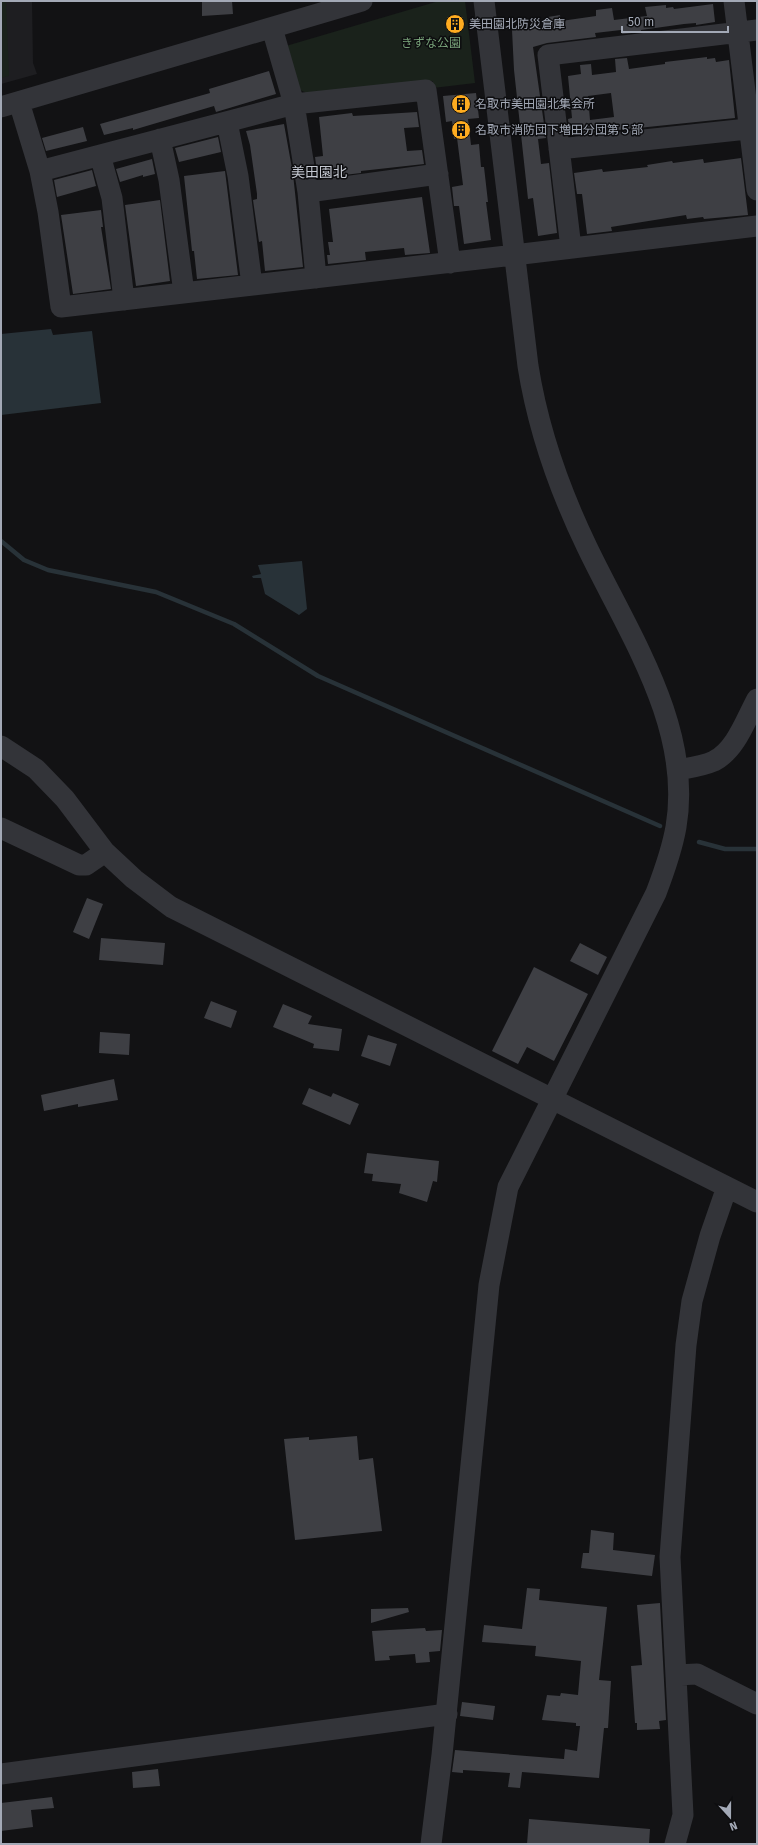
<svg xmlns="http://www.w3.org/2000/svg" width="758" height="1845" viewBox="0 0 758 1845" font-family="'Fira Sans','Noto Sans JP',sans-serif">
	<style>
		.built { fill: #1e1e21 }
		.green { fill: #1a221b }
		.water { fill: #283238 }
		.lines { fill: none; stroke-linecap: round; stroke-linejoin: round }
		.stream { stroke: #283238; stroke-width: 4.5 }
		.building { fill: #3e3f44; fill-rule: evenodd }
		.minor { stroke: #333439; stroke-width: 21 }
		.labels { text-anchor: middle; dominant-baseline: central; stroke-width: 3; stroke-linejoin: round; paint-order: stroke }
		.poi-label { font-size: 12px; fill: #a3a9b6; stroke: #0d0d0f; text-anchor: start }
		.park-label { font-size: 12px; fill: #78a279; stroke: #0d0d0f }
		.quarter-label { font-size: 14px; fill: #c4c8d1; stroke: #0d0d0f }
	</style>
	<rect width="100%" height="100%" fill="#121214"/>
	<path class="built" d="M 1,1 L 32,1 L 33,63 L 37,74 L 1,84 Z"/>
	<path class="green" d="M 1,1 L 6,1 L 9,76 L 1,78 Z
		M 439,1 L 465,1 L 475,83 L 433,88 L 433,81 L 311,95 L 300,90 L 286,46 Z"/>
	<path class="water" d="M 51,329 L 53,335 L 92,331 L 101,403 L 1,415 L 1,334 Z
		M 302,561 L 307,609 L 299,615 L 265,594 L 261,578 L 253,578 L 252,576 L 261,574 L 258,565 Z"/>
	<g class="lines">
		<path class="stream" d="M 1,541 L 24,560 L 48,570 L 156,592 L 234,624 L 318,676 L 660,826
			M 699,842 L 725,849 L 757,849"/>
	</g>
	<path class="building" d="M 202,1 L 232,1 L 233,14 L 202,16 Z
		M 713,4 L 715,22 L 696,25 L 696,23 L 684,24 L 641,30 L 641,32 L 622,34 L 621,30 L 595,33 L 596,37 L 547,43 L 533,47 L 546,138 L 538,139 L 541,164 L 549,163 L 557,233 L 538,236 L 533,198 L 528,199 L 514,70 L 512,30 L 550,27 L 548,17 L 560,15 L 561,21 L 596,16 L 596,10 L 612,8 L 614,20 L 647,16 L 645,7 L 666,5 L 666,8 L 673,7 L 674,9 Z
		M 707,57 L 707,59 L 715,58 L 716,62 L 729,60 L 735,118 L 570,135 L 568,119 L 572,118 L 568,76 L 581,74 L 580,65 L 591,64 L 592,75 L 616,72 L 615,59 L 627,58 L 629,69 L 665,64 L 665,62 ZM 611,93 L 614,117 L 590,120 L 588,96 Z
		M 269,71 L 276,94 L 216,112 L 214,106 L 133,130 L 133,128 L 104,135 L 100,124 L 210,93 L 209,89 Z
		M 476,93 L 479,118 L 468,119 L 471,145 L 479,144 L 481,167 L 484,167 L 488,202 L 486,202 L 491,240 L 464,244 L 459,206 L 454,206 L 452,187 L 463,185 L 457,138 L 454,139 L 452,121 L 446,122 L 443,96 Z
		M 417,112 L 419,127 L 404,128 L 407,151 L 422,150 L 424,164 L 361,171 L 361,173 L 318,178 L 315,157 L 323,156 L 319,117 L 352,113 L 353,116 Z
		M 284,124 L 293,174 L 303,267 L 265,271 L 262,241 L 259,242 L 253,200 L 257,199 L 257,194 L 250,145 L 246,131 Z
		M 83,127 L 87,141 L 46,151 L 42,138 Z
		M 218,137 L 221,152 L 179,162 L 175,148 Z
		M 741,158 L 748,215 L 704,219 L 703,217 L 687,219 L 686,215 L 611,227 L 612,231 L 587,234 L 582,194 L 577,194 L 574,173 L 602,169 L 603,172 L 648,167 L 647,165 L 672,161 L 673,163 L 703,159 L 704,163 Z
		M 152,159 L 155,174 L 143,177 L 143,175 L 120,182 L 116,169 Z
		M 92,170 L 96,186 L 57,197 L 54,180 Z
		M 225,171 L 238,275 L 197,279 L 194,251 L 192,251 L 184,176 Z
		M 422,197 L 430,253 L 405,255 L 404,248 L 365,252 L 366,260 L 328,264 L 327,255 L 330,255 L 328,242 L 333,242 L 329,209 Z
		M 160,200 L 170,281 L 136,286 L 125,205 Z
		M 101,210 L 103,227 L 101,227 L 111,289 L 73,294 L 61,215 Z
		M 87,898 L 103,904 L 89,939 L 73,932 Z
		M 101,938 L 165,943 L 163,965 L 99,960 Z
		M 580,943 L 607,957 L 598,975 L 570,961 Z
		M 534,967 L 588,994 L 554,1061 L 527,1047 L 518,1064 L 492,1051 Z
		M 211,1001 L 237,1011 L 231,1028 L 204,1018 Z
		M 283,1004 L 312,1016 L 308,1024 L 342,1029 L 339,1051 L 313,1048 L 314,1044 L 273,1027 Z
		M 100,1032 L 130,1034 L 129,1055 L 99,1053 Z
		M 368,1035 L 397,1044 L 390,1066 L 361,1056 Z
		M 114,1079 L 118,1100 L 78,1107 L 78,1104 L 44,1111 L 41,1095 Z
		M 309,1088 L 331,1097 L 333,1093 L 359,1104 L 350,1125 L 302,1104 Z
		M 367,1153 L 439,1161 L 437,1182 L 433,1181 L 427,1202 L 399,1193 L 401,1184 L 372,1181 L 373,1174 L 364,1173 Z
		M 357,1436 L 359,1460 L 373,1458 L 382,1531 L 295,1540 L 284,1439 L 309,1437 L 309,1440 Z
		M 591,1530 L 614,1533 L 613,1550 L 655,1555 L 652,1576 L 581,1568 L 583,1553 L 589,1553 Z
		M 527,1588 L 540,1589 L 539,1600 L 607,1607 L 599,1680 L 611,1681 L 608,1728 L 604,1728 L 599,1778 L 522,1772 L 520,1788 L 508,1787 L 510,1773 L 463,1770 L 463,1773 L 452,1772 L 455,1750 L 564,1759 L 565,1749 L 577,1751 L 580,1726 L 576,1726 L 576,1723 L 542,1720 L 547,1695 L 560,1696 L 561,1693 L 578,1695 L 581,1661 L 535,1656 L 536,1646 L 482,1642 L 484,1625 L 522,1629 Z
		M 660,1603 L 666,1720 L 659,1721 L 660,1729 L 637,1730 L 637,1723 L 635,1723 L 631,1666 L 642,1665 L 637,1605 Z
		M 408,1608 L 409,1612 L 371,1623 L 371,1609 Z
		M 425,1628 L 426,1631 L 442,1630 L 440,1651 L 429,1652 L 430,1662 L 416,1663 L 415,1654 L 389,1656 L 390,1660 L 375,1661 L 372,1631 Z
		M 462,1702 L 495,1706 L 493,1720 L 460,1716 Z
		M 158,1769 L 160,1786 L 133,1788 L 132,1772 Z
		M 52,1797 L 54,1808 L 31,1810 L 33,1827 L 1,1831 L 1,1803 Z
		M 529,1819 L 650,1829 L 649,1844 L 527,1844 Z"/>
	<g class="lines">
		<path class="minor" d="M 734,1 L 757,190
			M 272,28 L 294,104 L 308,192
			M 19,102 L 40,171 L 48,212 L 61,307 L 514,255 L 757,226
			M 1,107 L 362,1
			M 227,122 L 238,176 L 252,285
			M 160,139 L 169,180 L 184,293
			M 559,149 L 757,128
			M 100,155 L 112,198 L 124,300
			M 40,171 L 294,104 L 426,90 L 450,263
			M 571,248 L 548,55 L 757,30
			M 316,278 L 308,192 L 438,174
			M 1,746 L 36,769 L 65,799 L 105,852 L 134,879 L 171,907 L 757,1202
			M 678,770 C 689,768 703,766 714,761 C 736,750 746,719 757,699
			M 1,828 L 79,865 L 86,865 L 105,852
			M 676,1675 L 697,1674 L 757,1704
			M 1,1774 L 447,1714
			M 431,1844 L 442,1755 L 489,1285 L 508,1187 L 656,893 C 664,872 672,850 676,827 C 693,727 628,633 587,547 C 559,489 538,429 528,366 L 484,1
			M 675,1844 L 683,1815 L 670,1557 L 686,1345 L 692,1301 L 710,1236 L 727,1187"/>
	</g>
	<defs>
		<g id="building-disc" transform="scale(1)"><circle r="9.5" fill="#feac20" stroke="#0d0d0f"/><path d="M-4-6H4V6H1V3H-1V6H-4ZM-2.5-4.3h1.7v1.8h-1.7ZM.8-4.3h1.7v1.8H.8ZM-2.5-1h1.7V.8h-1.7ZM.8-1h1.7V.8H.8Z" fill="#111"/></g>
	</defs>
	<g fill-rule="evenodd">
		<use href="#building-disc" x="455" y="24"/>
		<use href="#building-disc" x="461" y="104"/>
		<use href="#building-disc" x="461" y="130"/>
	</g>
	<g class="labels">
		<g class="poi-label">
			<text x="469" y="24">美田園北防災倉庫</text>
			<text x="475" y="104">名取市美田園北集会所</text>
			<text x="475" y="130">名取市消防団下増田分団第５部</text>
		</g>
		<g class="park-label">
			<text x="431" y="43">きずな公園</text>
		</g>
		<g class="quarter-label">
			<text x="319" y="172">美田園北</text>
		</g>
	</g>
	<rect width="758" height="1845" fill="none" stroke="#a3a9b6" stroke-width="4"/>
	<g transform="translate(730 1817) rotate(159)" stroke="#0d0d0f" stroke-width="3" paint-order="stroke">
	<path d="M0-3L7 15L0 10L-7 15Z" fill="#a3a9b6"/>
	<text y="-6" font-size="11" font-weight="bold" text-anchor="middle" fill="#a3a9b6">N</text>
	</g>
	<path d="M622 26v6h106v-6" fill="none" stroke="#a3a9b6" stroke-width="2"/>
	<text x="628" y="26" font-size="12" fill="#a3a9b6" stroke="#0d0d0f" stroke-width="3" paint-order="stroke">50 m</text>
</svg>
